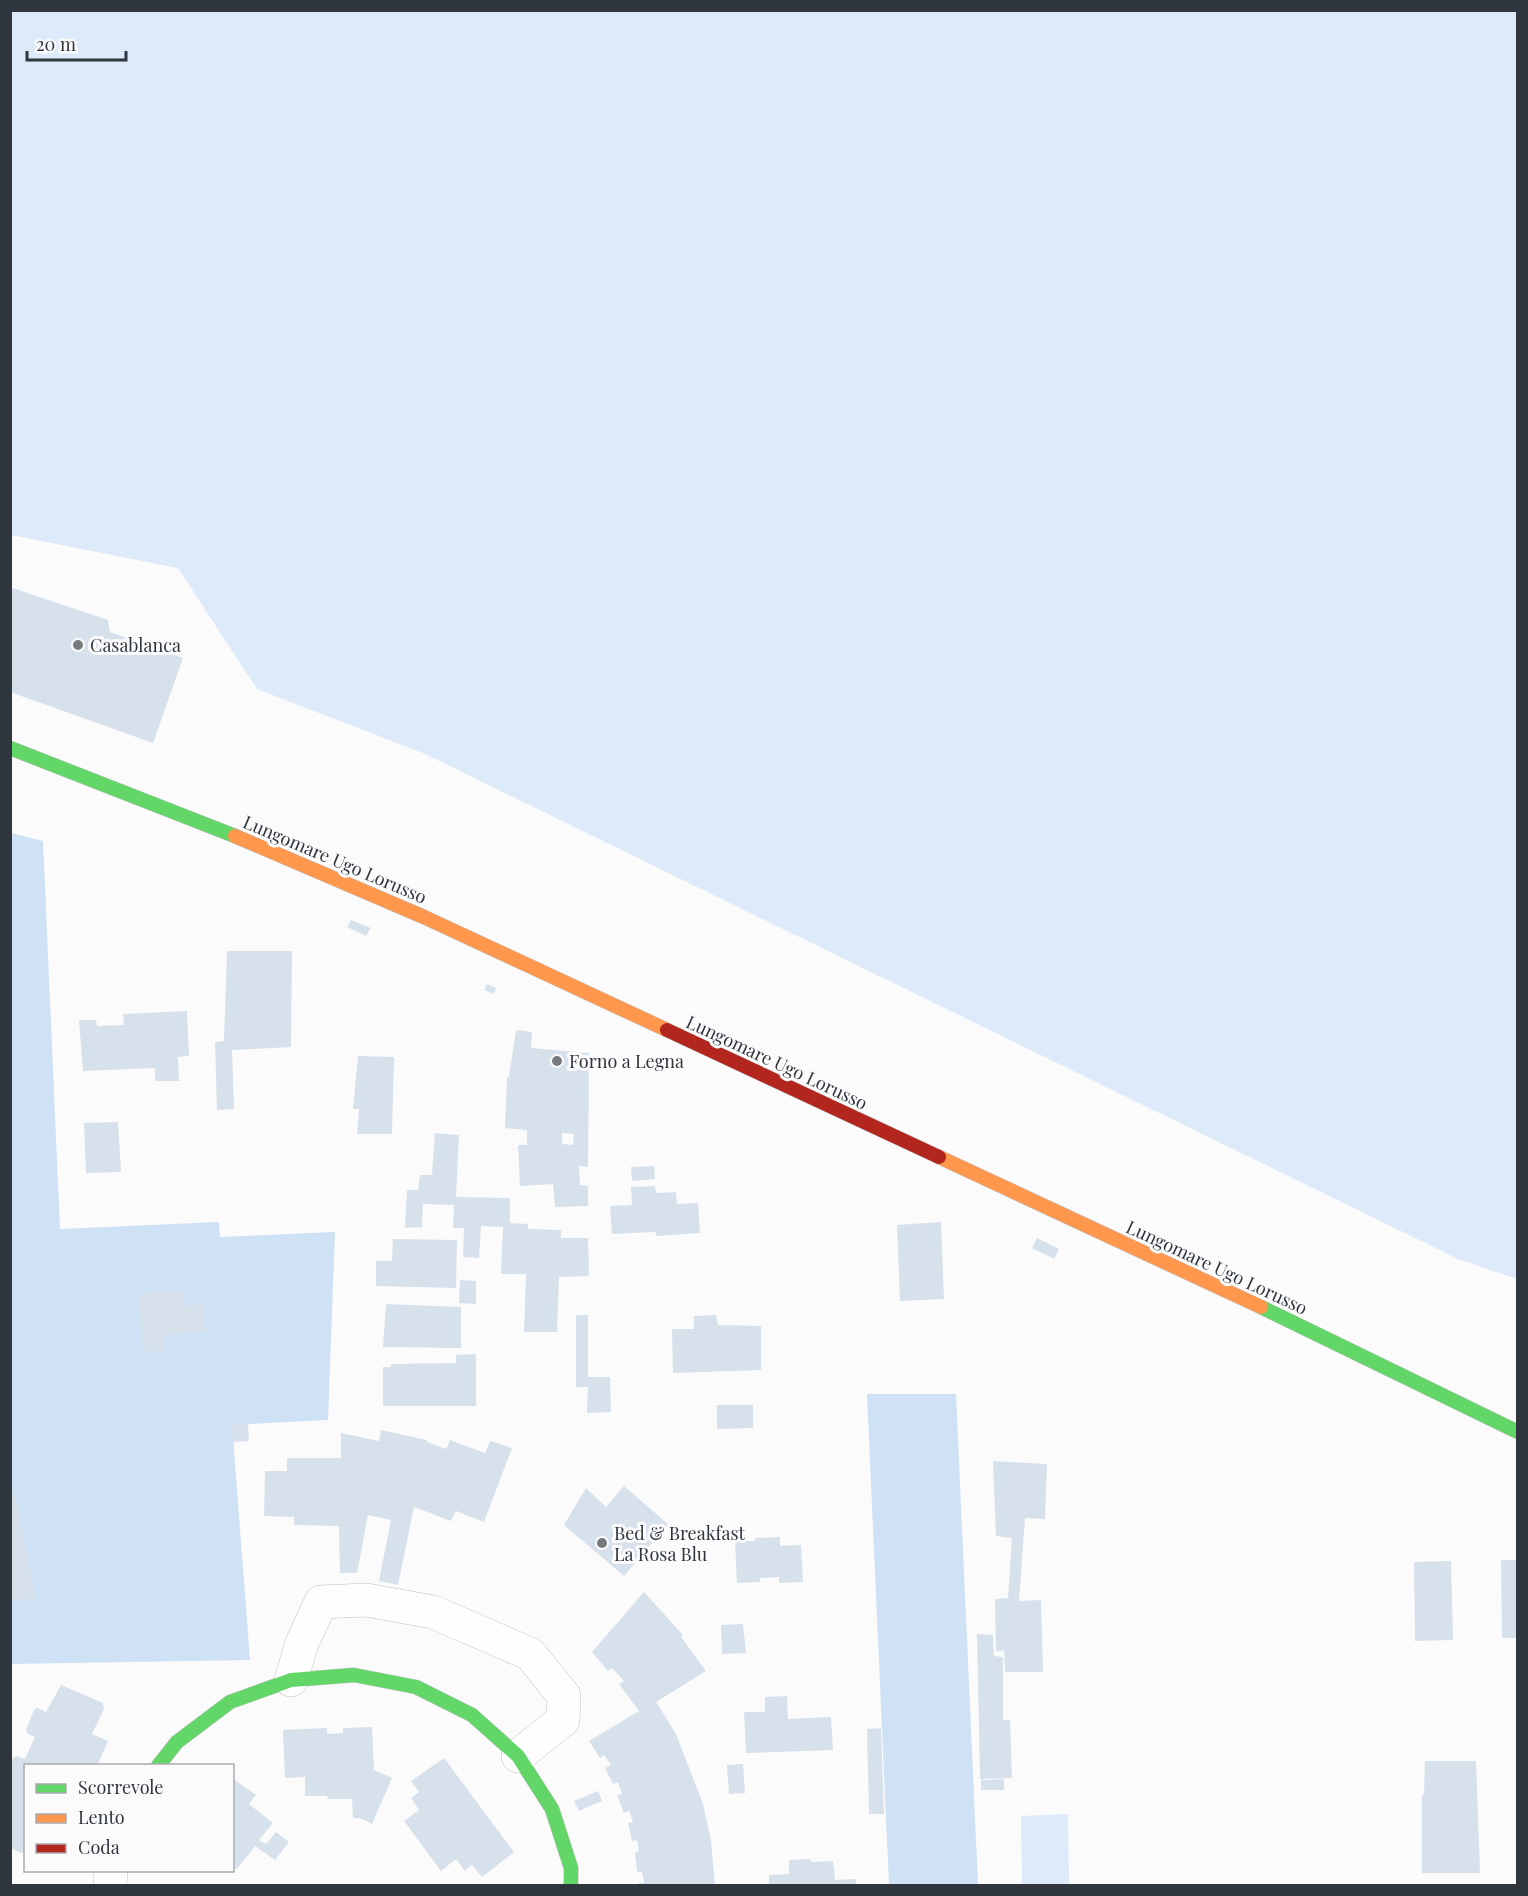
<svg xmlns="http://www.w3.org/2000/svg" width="1528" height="1896" viewBox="0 0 1528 1896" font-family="'Playfair Display',serif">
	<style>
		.green { fill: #cfe1f4 }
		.water { fill: #dceafa }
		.building { fill: #d7e1eb; fill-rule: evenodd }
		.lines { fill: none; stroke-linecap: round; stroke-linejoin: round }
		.street-casing { stroke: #bdc0c3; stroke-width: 34 }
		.fast-casing { stroke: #bdc0c3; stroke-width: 15 }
		.slow-casing { stroke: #bdc0c3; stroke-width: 15 }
		.jam-casing { stroke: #bdc0c3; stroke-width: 15 }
		.street { stroke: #fefefe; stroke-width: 33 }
		.fast { stroke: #63d668; stroke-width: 14 }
		.slow { stroke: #ff974d; stroke-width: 14 }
		.jam { stroke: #b3261e; stroke-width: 14 }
		.poi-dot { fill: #767b80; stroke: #fbfbfb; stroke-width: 2 }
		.labels { text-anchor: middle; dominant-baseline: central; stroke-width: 6; stroke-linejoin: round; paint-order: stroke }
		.poi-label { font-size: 18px; fill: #2f363d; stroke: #fbfbfb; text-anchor: start }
		.street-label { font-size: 18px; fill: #2f363d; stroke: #fbfbfb }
	</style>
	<rect width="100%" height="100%" fill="#fbfbfb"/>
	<path class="green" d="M 11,833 L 43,841 L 60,1229 L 219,1222 L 220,1237 L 335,1232 L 328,1420 L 232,1425 L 250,1660 L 11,1664 Z
		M 867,1394 L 956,1394 L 978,1885 L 889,1885 Z"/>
	<path class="water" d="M 10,11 L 1517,11 L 1517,1279 L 1458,1259 L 423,753 L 257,689 L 178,568 L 11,535 Z
		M 1068,1814 L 1069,1885 L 1022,1885 L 1021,1816 Z"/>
	<path class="building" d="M 13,588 L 108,620 L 110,632 L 183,658 L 153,743 L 10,692 L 10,597 Z
		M 351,920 L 371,928 L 366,936 L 347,927 Z
		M 227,951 L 292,951 L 291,1047 L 232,1050 L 234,1109 L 217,1110 L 215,1042 L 224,1041 Z
		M 487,984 L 496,988 L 494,994 L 484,990 Z
		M 187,1011 L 189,1056 L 178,1057 L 179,1081 L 155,1081 L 155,1068 L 83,1071 L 79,1020 L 96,1020 L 97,1026 L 124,1025 L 123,1014 Z
		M 516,1030 L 532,1032 L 531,1048 L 589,1053 L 588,1167 L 579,1166 L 580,1185 L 588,1186 L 588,1206 L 555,1207 L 553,1184 L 520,1186 L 518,1145 L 527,1145 L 527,1130 L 505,1128 L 507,1077 L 509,1077 ZM 562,1133 L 574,1134 L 573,1145 L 562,1144 Z
		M 358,1056 L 394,1057 L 392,1134 L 357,1134 L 359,1109 L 353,1109 Z
		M 118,1122 L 121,1172 L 86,1173 L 84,1123 Z
		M 435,1133 L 459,1135 L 456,1197 L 510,1198 L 510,1223 L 528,1224 L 528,1229 L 561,1230 L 561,1238 L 588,1238 L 589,1276 L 559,1277 L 557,1332 L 524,1332 L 526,1274 L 501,1274 L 503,1227 L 481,1226 L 479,1258 L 463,1257 L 464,1228 L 453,1228 L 454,1205 L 423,1204 L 422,1227 L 405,1228 L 407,1190 L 418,1190 L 420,1175 L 432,1175 Z
		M 654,1166 L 655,1179 L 632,1181 L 631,1167 Z
		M 655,1186 L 656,1193 L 676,1192 L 677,1204 L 698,1203 L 700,1233 L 656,1236 L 656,1232 L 612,1234 L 610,1206 L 632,1205 L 631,1187 Z
		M 941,1222 L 944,1299 L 900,1301 L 897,1225 Z
		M 1037,1238 L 1059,1249 L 1054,1259 L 1032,1248 Z
		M 393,1239 L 457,1240 L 456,1288 L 376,1286 L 376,1261 L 392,1261 Z
		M 460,1280 L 476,1281 L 476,1304 L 459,1303 Z
		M 184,1290 L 184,1306 L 204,1304 L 205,1332 L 164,1335 L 165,1351 L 143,1352 L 139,1293 Z
		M 386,1304 L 461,1307 L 461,1348 L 383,1347 Z
		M 576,1315 L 588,1315 L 588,1377 L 610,1377 L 611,1412 L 587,1413 L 588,1387 L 576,1387 Z
		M 716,1315 L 718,1325 L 761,1326 L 761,1370 L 673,1373 L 672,1329 L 694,1329 L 694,1316 Z
		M 476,1354 L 476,1406 L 383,1406 L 383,1367 L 391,1367 L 391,1364 L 456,1363 L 456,1355 Z
		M 717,1405 L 753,1405 L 753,1428 L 717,1429 Z
		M 248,1424 L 249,1441 L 233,1442 L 232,1425 Z
		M 381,1430 L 427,1440 L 427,1442 L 446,1449 L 450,1440 L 485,1453 L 490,1441 L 512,1448 L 484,1522 L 456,1511 L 451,1521 L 414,1507 L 398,1585 L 379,1581 L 391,1520 L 368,1515 L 357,1573 L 340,1573 L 339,1526 L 294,1525 L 294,1517 L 264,1516 L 265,1471 L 287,1471 L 287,1458 L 341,1458 L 341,1433 L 379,1441 Z
		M 993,1461 L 1047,1464 L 1045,1519 L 1025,1518 L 1019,1601 L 1041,1600 L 1043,1672 L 1005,1672 L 1004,1650 L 996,1652 L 995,1599 L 1008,1598 L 1012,1538 L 996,1536 Z
		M 624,1486 L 668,1524 L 624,1576 L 564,1525 L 586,1488 L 606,1507 Z
		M 10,1493 L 15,1493 L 36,1599 L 10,1600 Z
		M 780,1537 L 780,1546 L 801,1545 L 803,1582 L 779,1583 L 779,1577 L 760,1578 L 760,1582 L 737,1583 L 735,1541 L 755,1541 L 755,1538 Z
		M 1501,1560 L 1518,1560 L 1518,1638 L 1502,1638 Z
		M 1451,1561 L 1453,1640 L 1415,1641 L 1414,1562 Z
		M 644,1592 L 683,1635 L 681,1637 L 706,1671 L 656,1702 L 676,1734 L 703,1804 L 711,1840 L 715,1886 L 639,1886 L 638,1883 L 644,1883 L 642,1872 L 637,1872 L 635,1852 L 639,1852 L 637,1840 L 632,1841 L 628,1823 L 633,1822 L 629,1811 L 624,1813 L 617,1795 L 622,1794 L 618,1782 L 613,1784 L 605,1768 L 611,1765 L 604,1755 L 600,1758 L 589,1741 L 639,1711 L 619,1684 L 624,1681 L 612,1668 L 608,1671 L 592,1652 Z
		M 743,1624 L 746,1653 L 722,1654 L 721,1625 Z
		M 977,1634 L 993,1635 L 994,1656 L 1003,1657 L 1003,1720 L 1010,1720 L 1012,1778 L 980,1779 Z
		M 61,1685 L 103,1703 L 104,1709 L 92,1734 L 108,1741 L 97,1766 L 26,1766 L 26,1852 L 21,1853 L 10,1848 L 10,1761 L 16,1756 L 25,1759 L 35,1737 L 28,1734 L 26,1730 L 34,1710 L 37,1708 L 46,1712 Z
		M 787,1696 L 788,1719 L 831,1717 L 833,1750 L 746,1753 L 744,1712 L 765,1712 L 765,1697 Z
		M 372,1727 L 374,1770 L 392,1778 L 372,1824 L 359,1818 L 353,1818 L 352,1799 L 328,1799 L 327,1796 L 305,1796 L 305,1777 L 285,1778 L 283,1730 L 327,1728 L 327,1734 L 343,1733 L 343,1728 Z
		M 881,1728 L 884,1814 L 869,1814 L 867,1729 Z
		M 444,1758 L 514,1852 L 482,1877 L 472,1865 L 465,1871 L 456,1859 L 441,1871 L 404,1821 L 419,1810 L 411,1798 L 419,1792 L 411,1781 Z
		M 1425,1761 L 1476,1761 L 1480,1873 L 1422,1873 L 1422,1795 L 1424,1795 Z
		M 743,1764 L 745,1793 L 729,1794 L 727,1765 Z
		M 232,1778 L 256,1795 L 249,1804 L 273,1823 L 259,1840 L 266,1844 L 276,1832 L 289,1842 L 275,1860 L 255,1846 L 237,1869 L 232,1866 Z
		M 1004,1779 L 1004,1790 L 981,1790 L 981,1780 Z
		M 598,1791 L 602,1801 L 579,1811 L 574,1801 Z
		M 810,1859 L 811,1862 L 833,1861 L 835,1880 L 856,1879 L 856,1886 L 769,1886 L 769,1875 L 789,1874 L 789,1860 Z"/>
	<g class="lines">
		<g class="street-casing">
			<path id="street" d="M 291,1680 L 302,1643 L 321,1602 L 366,1600 L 433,1612 L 530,1654 L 564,1696 L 563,1720 L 518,1756
				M 110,1886 L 111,1870"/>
		</g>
		<g class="fast-casing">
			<path id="fast" d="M 10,748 L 235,836
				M 1261,1307 L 1518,1432
				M 158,1766 L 177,1742 L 230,1702 L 291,1680 L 354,1675 L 416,1687 L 472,1715 L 518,1756 L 552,1809 L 571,1868 L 571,1886"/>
		</g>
		<g class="slow-casing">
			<path id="slow" d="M 235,836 L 424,917 L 667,1030
				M 939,1157 L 1261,1307"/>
		</g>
		<g class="jam-casing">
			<path id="jam" d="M 667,1030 L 939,1157"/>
		</g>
		<use href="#street" class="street"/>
		<use href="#fast" class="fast"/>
		<use href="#slow" class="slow"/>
		<use href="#jam" class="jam"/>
	</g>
	<g class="poi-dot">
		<circle cx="78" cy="645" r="6"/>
		<circle cx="557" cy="1061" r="6"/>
		<circle cx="602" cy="1543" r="6"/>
	</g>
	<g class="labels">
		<g class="poi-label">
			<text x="90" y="645">Casablanca</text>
			<text x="569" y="1061">Forno a Legna</text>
			<text x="614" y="1533">Bed &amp; Breakfast<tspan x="614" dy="21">La Rosa Blu</tspan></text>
		</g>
		<g class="street-label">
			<text transform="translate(335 859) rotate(23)">Lungomare Ugo Lorusso</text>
			<text transform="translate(777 1062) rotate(25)">Lungomare Ugo Lorusso</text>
			<text transform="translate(1217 1267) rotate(25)">Lungomare Ugo Lorusso</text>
		</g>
	</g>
	<rect width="1528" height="1896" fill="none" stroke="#2f363d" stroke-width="24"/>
	<rect x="24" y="1764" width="210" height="108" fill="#fbfbfb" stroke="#a9acaf" stroke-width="1.5"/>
	<rect x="36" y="1784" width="30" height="9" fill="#63d668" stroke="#a9acaf" stroke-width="1.5"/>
	<text x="78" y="1794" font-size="18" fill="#2f363d">Scorrevole</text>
	<rect x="36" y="1814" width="30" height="9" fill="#ff974d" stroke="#a9acaf" stroke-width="1.5"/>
	<text x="78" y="1824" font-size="18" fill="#2f363d">Lento</text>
	<rect x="36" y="1844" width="30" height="9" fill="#b3261e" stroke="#a9acaf" stroke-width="1.5"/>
	<text x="78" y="1854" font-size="18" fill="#2f363d">Coda</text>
	<path d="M27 51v9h99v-9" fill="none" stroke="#2f363d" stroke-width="3"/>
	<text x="36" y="51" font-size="18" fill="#2f363d" stroke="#fbfbfb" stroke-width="4.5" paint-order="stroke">20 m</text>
</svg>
